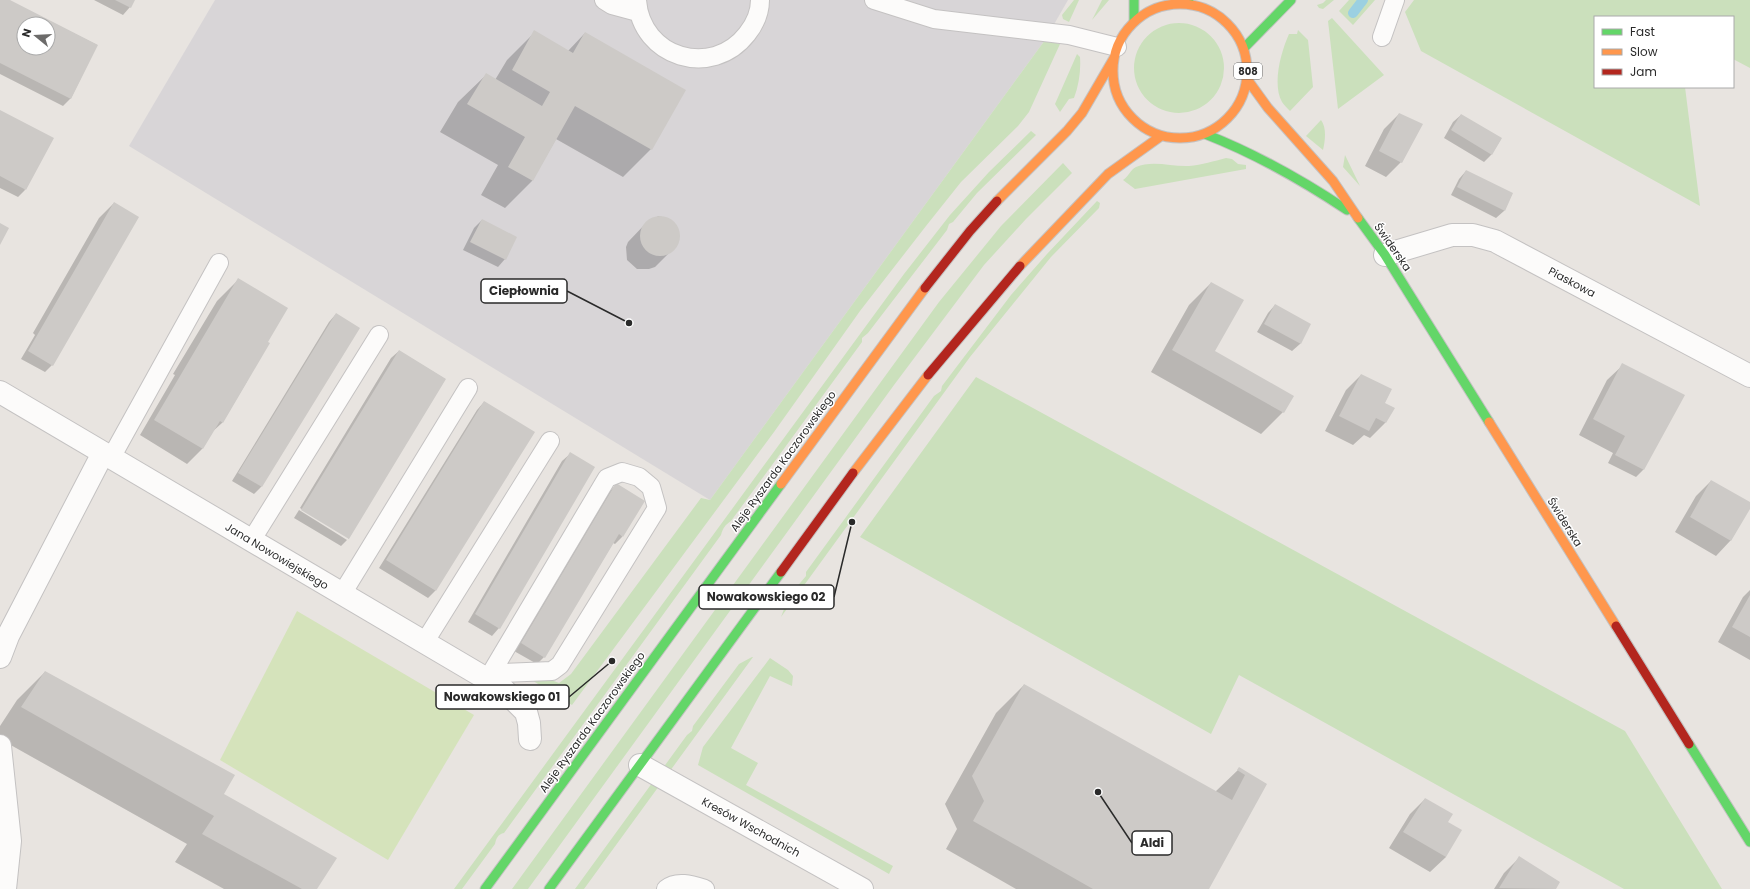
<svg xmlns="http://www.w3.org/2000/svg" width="1750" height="889" viewBox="0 0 1750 889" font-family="Poppins,sans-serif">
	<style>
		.industrial { fill: #d8d5d7 }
		.green { fill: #cbe0bc }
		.pitch { fill: #d5e3bb }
		.shadow { fill: #0003; fill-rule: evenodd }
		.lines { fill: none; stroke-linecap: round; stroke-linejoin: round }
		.stream { stroke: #9bd0e1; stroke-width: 10 }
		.building { fill: #cdcac7; fill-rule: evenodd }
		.lane-casing { stroke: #c4c2c2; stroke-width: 20 }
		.street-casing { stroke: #c4c2c2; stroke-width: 24 }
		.fast-casing { stroke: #c4c2c2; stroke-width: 11 }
		.slow-casing { stroke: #c4c2c2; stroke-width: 11 }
		.jam-casing { stroke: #c4c2c2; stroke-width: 11 }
		.lane { stroke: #fcfbfa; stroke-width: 18 }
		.street { stroke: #fcfbfa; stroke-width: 22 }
		.fast { stroke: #63d668; stroke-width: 9 }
		.slow { stroke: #ff974d; stroke-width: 9 }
		.jam { stroke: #b3261e; stroke-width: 9 }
		.labels { text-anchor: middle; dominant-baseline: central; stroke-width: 3; stroke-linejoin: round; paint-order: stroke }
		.shield { fill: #fff; stroke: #6a6a6a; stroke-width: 1 }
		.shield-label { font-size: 10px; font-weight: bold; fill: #2a2a2a }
		.street-label { font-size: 11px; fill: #2a2a2a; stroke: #fff }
		.leader { fill: none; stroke: #2a2a2a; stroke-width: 1.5 }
		.callout-dot { fill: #2a2a2a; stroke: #fff; stroke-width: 1.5 }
		.callout { fill: #fff; stroke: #2a2a2a; stroke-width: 1.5 }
		.callout-label { font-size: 12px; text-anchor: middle; font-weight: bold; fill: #2a2a2a }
	</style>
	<rect width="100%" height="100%" fill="#e8e4e0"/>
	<path class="industrial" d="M 215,0 L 1068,0 L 1045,40 L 710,500 L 129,146 Z"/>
	<path class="green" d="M 1074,0 L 1079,0 L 1069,22 L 1063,19 L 1062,15 Z
		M 1102,0 L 1109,0 L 1092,20 Z
		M 1326,0 L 1334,0 L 1323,9 L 1319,8 L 1317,5 L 1323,3 Z
		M 1349,0 L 1375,0 L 1353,25 L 1339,11 Z
		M 1414,0 L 1750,0 L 1750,68 L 1733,59 L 1733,17 L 1595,17 L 1595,87 L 1685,87 L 1700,206 L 1421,51 L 1405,12 Z
		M 1332,18 L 1384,75 L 1338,109 L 1328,21 Z
		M1134 68a45 45 0 1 1 90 0a45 45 0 1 1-90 0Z
		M 1298,30 L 1308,40 L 1313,87 L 1290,111 C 1287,108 1284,105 1282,102 C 1272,84 1281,52 1289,34 L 1297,34 Z
		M 1045,40 L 1060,44 L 1029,112 L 1018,126 L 961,182 L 926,226 L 860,311 L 774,432 L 572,705 L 530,679 L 546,678 L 559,683 L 571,674 L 701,498 L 710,500 Z
		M 1077,54 L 1080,57 C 1081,70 1079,85 1074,98 L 1069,99 L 1060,112 L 1055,104 Z
		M 1321,120 C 1327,128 1325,141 1323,150 L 1306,136 Z
		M 1031,131 L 1036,135 L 977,193 L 953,222 L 949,224 L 947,230 L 868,333 L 862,338 L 862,342 L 731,521 C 725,525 723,528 721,535 L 504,833 C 498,834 496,839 495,844 L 462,889 L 454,889 L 904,274 L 950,215 L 989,172 Z
		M 1345,155 L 1360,186 L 1343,167 Z
		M 1226,158 L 1232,159 L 1238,164 L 1246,165 L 1246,169 L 1135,189 L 1123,180 C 1129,176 1130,170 1136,167 C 1152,160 1173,167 1189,166 C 1202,165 1214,161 1226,158 Z
		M 1063,163 L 1072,173 L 1026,219 L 984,265 L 894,385 L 528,889 L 512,889 L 939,302 L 1001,226 Z
		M 1097,201 L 1100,203 L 1099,208 L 1051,257 L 970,357 L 781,617 L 789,596 L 806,576 L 806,572 L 934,396 L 941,391 L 942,386 L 1011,295 L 1047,254 Z
		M 976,377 L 1625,731 L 1722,889 L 1624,889 L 1239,675 L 1211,734 L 860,537 Z
		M 752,657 L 753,657 L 584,889 L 575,889 L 687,735 L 692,731 L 693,726 L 739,664 Z
		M 770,658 L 788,670 L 793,676 L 792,686 L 770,676 L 731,748 L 758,763 L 746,785 L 893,866 L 889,874 L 698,765 L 703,747 Z"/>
	<path class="pitch" d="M 297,611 L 474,715 L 388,860 L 220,760 Z"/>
	<path class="shadow" d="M 0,0 L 7,0 L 97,45 L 71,98 L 63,106 L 0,74 ZM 24,24 L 48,24 L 48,48 L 24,48 Z
		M 94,0 L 134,0 L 130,7 L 123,15 Z
		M 535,32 L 568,51 L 585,33 L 651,149 L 623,177 L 556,139 L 532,181 L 505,208 L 481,195 L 498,165 L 440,132 L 458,102 L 486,75 L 495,80 L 507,60 Z
		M 0,111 L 25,190 L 18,197 L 0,188 Z
		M 1399,114 L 1401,162 L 1386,177 L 1365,166 L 1384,129 Z
		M 1461,115 L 1501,139 L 1491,155 L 1484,162 L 1444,138 L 1453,122 Z
		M 1466,171 L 1512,194 L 1504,211 L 1496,218 L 1451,195 L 1459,179 Z
		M 114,203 L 52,365 L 45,372 L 21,359 L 35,335 L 33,333 L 99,218 Z
		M 659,216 L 671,220 L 675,224 L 679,236 L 675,247 L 655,267 L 649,269 L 637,269 L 627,260 L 626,247 L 628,242 L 648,221 Z
		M 482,220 L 505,259 L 498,267 L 463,250 L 474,228 Z
		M 239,279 L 266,342 L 246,383 L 222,423 L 212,432 L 202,449 L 187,464 L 140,435 L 175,375 L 173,374 L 217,301 Z
		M 1211,283 L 1214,351 L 1283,412 L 1261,434 L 1151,372 L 1189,305 Z
		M 1275,305 L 1309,324 L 1300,344 L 1292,351 L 1257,332 L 1268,313 Z
		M 336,314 L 261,487 L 254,494 L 232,481 L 329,322 Z
		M 399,351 L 445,379 L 348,539 L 348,537 L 300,508 L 391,358 Z
		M 1623,365 L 1652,452 L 1643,470 L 1636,477 L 1608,463 L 1613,453 L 1579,435 L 1607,380 Z
		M 1361,375 L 1383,403 L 1393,408 L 1385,423 L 1370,438 L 1364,435 L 1353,445 L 1325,431 L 1346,390 Z
		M 484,402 L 533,432 L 435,591 L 428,598 L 379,568 L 477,410 Z
		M 570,454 L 499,628 L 492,636 L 468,622 L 562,461 Z
		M 1711,481 L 1750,503 L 1750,507 L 1731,540 L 1716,556 L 1675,532 L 1696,496 Z
		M 616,485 L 622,537 L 615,544 L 613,543 L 544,657 L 537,664 L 514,651 L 609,492 Z
		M 299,510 L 347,540 L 341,546 L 294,518 Z
		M 1750,590 L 1750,660 L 1718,642 L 1743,597 Z
		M 45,672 L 222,794 L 316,889 L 224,889 L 175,862 L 187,844 L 0,739 L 0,726 L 17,700 Z
		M 1024,685 L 1215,792 L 1239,769 L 1266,784 L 1207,889 L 1016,889 L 946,849 L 957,829 L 945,804 L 996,713 Z
		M 1425,799 L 1446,823 L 1446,857 L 1430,872 L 1389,848 L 1410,814 Z
		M 1519,858 L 1559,882 L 1554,889 L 1494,889 L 1504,873 Z"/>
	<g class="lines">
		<path class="stream" d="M 1353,13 L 1363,0"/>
	</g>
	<path class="building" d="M 0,0 L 10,0 L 98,45 L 71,99 L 0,63 ZM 24,24 L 48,24 L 48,48 L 24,48 Z
		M 115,0 L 135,0 L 131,8 Z
		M 534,30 L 573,53 L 585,32 L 686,90 L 652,150 L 575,106 L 533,181 L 508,167 L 525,137 L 467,104 L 486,73 L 542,106 L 550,92 L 512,70 Z
		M 0,110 L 54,138 L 26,190 L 0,176 Z
		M 1399,113 L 1423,124 L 1402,163 L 1379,151 Z
		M 1461,114 L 1502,138 L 1492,155 L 1451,130 Z
		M 1466,170 L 1513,193 L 1505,211 L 1457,187 Z
		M 114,202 L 139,217 L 53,366 L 28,351 Z
		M640 236a20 20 0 1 1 40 0a20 20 0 1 1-40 0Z
		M 482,219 L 517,237 L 506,260 L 470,242 Z
		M 0,223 L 9,228 L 0,245 Z
		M 238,278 L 288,308 L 268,342 L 270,343 L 223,423 L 220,421 L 203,449 L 154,420 Z
		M 1211,282 L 1244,300 L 1215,351 L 1294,396 L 1284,413 L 1172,350 Z
		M 1275,304 L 1311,324 L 1301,344 L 1264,324 Z
		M 336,313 L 360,328 L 262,487 L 238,473 Z
		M 399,350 L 446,379 L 349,539 L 301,510 Z
		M 1622,363 L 1685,395 L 1644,470 L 1615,455 L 1625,436 L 1593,419 Z
		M 1361,374 L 1392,389 L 1385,403 L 1395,408 L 1386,423 L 1376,418 L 1369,431 L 1339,416 Z
		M 484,401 L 535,432 L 436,591 L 386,560 Z
		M 570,452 L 595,467 L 500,629 L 475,614 Z
		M 1711,480 L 1750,502 L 1750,509 L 1731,541 L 1690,517 Z
		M 616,483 L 645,501 L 623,537 L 619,534 L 545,658 L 521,643 L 594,520 L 608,528 L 594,520 Z
		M 1750,595 L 1750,637 L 1732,627 Z
		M 45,671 L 235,775 L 224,794 L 337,858 L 317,889 L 302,889 L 202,834 L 214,816 L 21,707 Z
		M 1024,684 L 1232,800 L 1245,775 L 1237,770 L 1239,767 L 1267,784 L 1209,889 L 1093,889 L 973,821 L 984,801 L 972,776 Z
		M 1425,798 L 1453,814 L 1448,822 L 1462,830 L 1446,857 L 1403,832 Z
		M 1519,856 L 1560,882 L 1556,889 L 1499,888 Z"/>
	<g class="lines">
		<g class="lane-casing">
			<path id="lane" d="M 604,0 L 612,5 L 638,12
				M 637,0 C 641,58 712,79 747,34 C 755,24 760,12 760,0
				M 874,0 L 934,19 L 1069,35 L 1117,47
				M 1382,37 L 1395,0
				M 111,458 L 219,263
				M 251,541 L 379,335
				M 342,594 L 468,388
				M 424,643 L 550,441
				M 487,680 L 607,478 L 622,472 L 639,477 L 651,487 L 657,508 L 560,665 L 552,671 L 504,673 L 492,683
				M 666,889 C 677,880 692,885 705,889"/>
		</g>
		<g class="street-casing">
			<path id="street" d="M 1385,255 L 1452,235 L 1473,235 L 1495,241 L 1750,376
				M 0,392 L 502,688 L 526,712 L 529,723 L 530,739
				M 0,657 L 8,636 L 103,453
				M 0,746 L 10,841 L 5,889
				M 640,765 L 862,889"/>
		</g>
		<g class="fast-casing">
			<path id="fast" d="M 1134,0 L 1134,21
				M 1188,0 L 1190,4
				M 1244,48 L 1291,0
				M 1205,134 C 1256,154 1302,180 1347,210
				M 1358,218 L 1385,255 L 1489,422
				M 1689,744 L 1750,842
				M 485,889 L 781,484
				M 549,889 L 781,572"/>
		</g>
		<g class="slow-casing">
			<path id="slow" d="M1113 71a67 67 0 1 1 134 0a67 67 0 1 1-134 0Z
				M 1247,79 L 1268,108 L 1333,181 L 1358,218
				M 997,201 L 1067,131 L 1082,113 L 1114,58
				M 1020,266 L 1108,174 L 1161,136
				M 1489,422 L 1616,626
				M 853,473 L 928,375
				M 781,484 L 925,288"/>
		</g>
		<g class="jam-casing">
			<path id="jam" d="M 925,288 L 970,231 L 997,201
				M 928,375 L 1020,266
				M 781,572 L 853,473
				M 1616,626 L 1689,744"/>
		</g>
		<use href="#lane" class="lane"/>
		<use href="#street" class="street"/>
		<use href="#fast" class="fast"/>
		<use href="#slow" class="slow"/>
		<use href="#jam" class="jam"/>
	</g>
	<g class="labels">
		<rect class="shield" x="1234" y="63" width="28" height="16" rx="3"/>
		<g class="shield-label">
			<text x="1248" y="71">808</text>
		</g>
		<g class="street-label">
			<text transform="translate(1393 247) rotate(55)">Świderska</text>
			<text transform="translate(1572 282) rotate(28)">Piaskowa</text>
			<text transform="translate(783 461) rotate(-54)">Aleje Ryszarda Kaczorowskiego</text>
			<text transform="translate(1565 522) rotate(58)">Świderska</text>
			<text transform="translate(277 556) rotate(31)">Jana Nowowiejskiego</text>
			<text transform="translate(592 722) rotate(-54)">Aleje Ryszarda Kaczorowskiego</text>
			<text transform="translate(751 827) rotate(29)">Kresów Wschodnich</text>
		</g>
	</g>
	<path class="leader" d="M629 323L567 291M852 522L834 597M612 661L569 697M1098 792L1132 843"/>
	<g class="callout-dot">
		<circle cx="629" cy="323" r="4"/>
		<circle cx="852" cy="522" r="4"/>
		<circle cx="612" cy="661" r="4"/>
		<circle cx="1098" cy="792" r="4"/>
	</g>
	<g class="callout">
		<rect x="481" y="279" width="86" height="24" rx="4"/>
		<rect x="699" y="585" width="135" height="24" rx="4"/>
		<rect x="436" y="685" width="133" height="24" rx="4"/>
		<rect x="1132" y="831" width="40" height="24" rx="4"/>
	</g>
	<g class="callout-label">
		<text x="524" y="295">Ciepłownia</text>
		<text x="766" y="601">Nowakowskiego 02</text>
		<text x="502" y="701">Nowakowskiego 01</text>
		<text x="1152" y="847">Aldi</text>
	</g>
	<rect x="1594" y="16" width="140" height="72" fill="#ffffff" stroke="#aaaaaa"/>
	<rect x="1602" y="29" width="20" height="6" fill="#63d668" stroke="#aaaaaa"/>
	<text x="1630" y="36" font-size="12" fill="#2a2a2a">Fast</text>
	<rect x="1602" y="49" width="20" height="6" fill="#ff974d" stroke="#aaaaaa"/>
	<text x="1630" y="56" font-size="12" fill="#2a2a2a">Slow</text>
	<rect x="1602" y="69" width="20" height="6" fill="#b3261e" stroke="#aaaaaa"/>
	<text x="1630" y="76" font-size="12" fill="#2a2a2a">Jam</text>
	<g transform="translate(36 36) rotate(288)"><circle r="19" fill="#ffffff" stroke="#aaaaaa"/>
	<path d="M0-3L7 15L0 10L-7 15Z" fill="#6c6b6a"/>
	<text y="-6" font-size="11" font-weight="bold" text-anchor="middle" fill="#2a2a2a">N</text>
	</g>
</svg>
